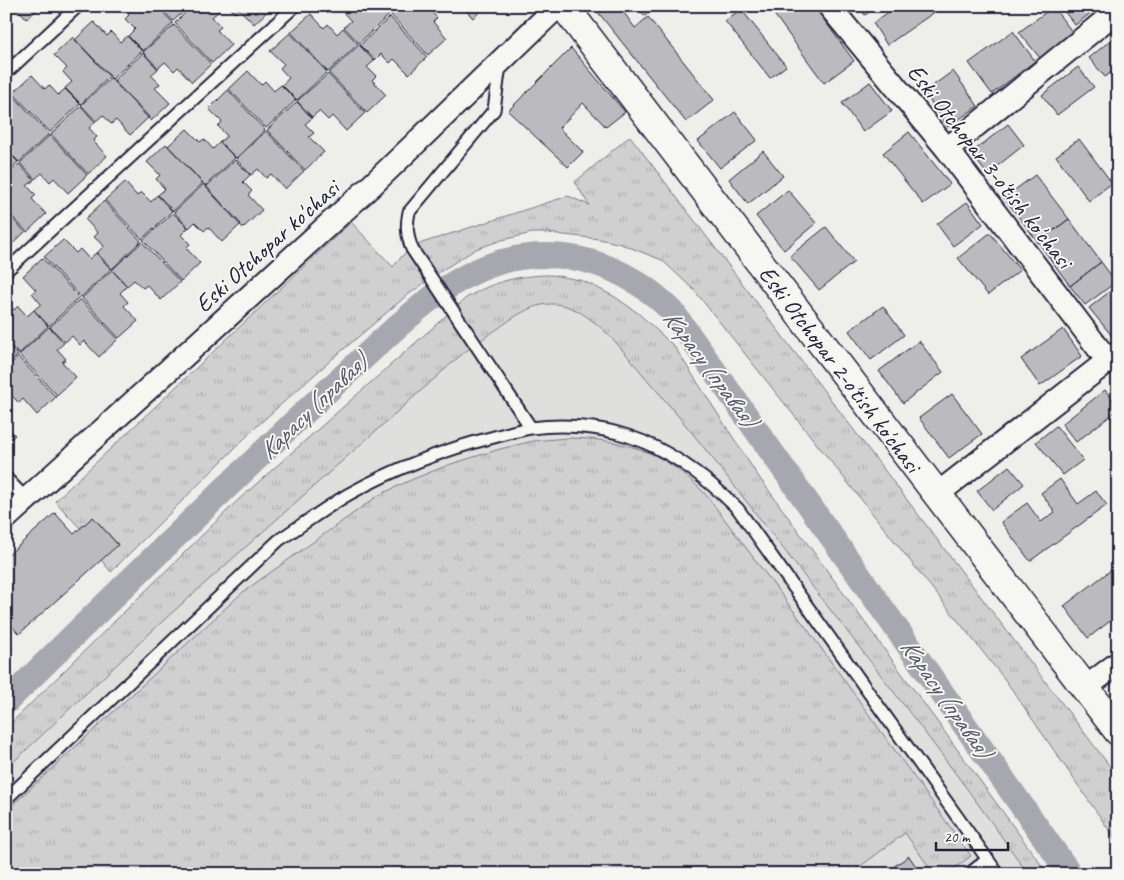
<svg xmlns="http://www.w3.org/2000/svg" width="1124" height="880" viewBox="0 0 1124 880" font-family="Caveat,sans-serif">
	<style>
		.built { fill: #dfdfde }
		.grass { fill: url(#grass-tufts); stroke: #797986 }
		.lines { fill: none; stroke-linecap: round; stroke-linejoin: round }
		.canal { stroke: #a7a7af; stroke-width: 25 }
		.building { fill: #bbbbbf; stroke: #22223b }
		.lane-casing { stroke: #22223b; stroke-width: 15 }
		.street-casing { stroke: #22223b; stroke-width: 26 }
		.secondary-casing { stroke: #22223b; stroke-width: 31 }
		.lane { stroke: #f6f6f2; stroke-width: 11 }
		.street { stroke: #f6f6f2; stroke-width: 22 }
		.secondary { stroke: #f6f6f2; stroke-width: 28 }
		.labels { text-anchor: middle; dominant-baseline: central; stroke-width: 4; stroke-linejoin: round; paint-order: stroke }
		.street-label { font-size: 24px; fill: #22223b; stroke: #f6f6f2 }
		.water-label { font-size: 25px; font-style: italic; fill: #575769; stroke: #f6f6f2 }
	</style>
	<defs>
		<pattern id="grass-tufts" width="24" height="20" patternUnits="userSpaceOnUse" patternTransform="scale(1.25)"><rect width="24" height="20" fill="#d0d0d1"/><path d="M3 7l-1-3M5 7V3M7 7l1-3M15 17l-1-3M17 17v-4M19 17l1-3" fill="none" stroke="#b2b2b4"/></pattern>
	</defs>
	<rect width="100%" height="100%" fill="#eeeeeb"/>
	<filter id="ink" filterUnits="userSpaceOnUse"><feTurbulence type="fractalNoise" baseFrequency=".02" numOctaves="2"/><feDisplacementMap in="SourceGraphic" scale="10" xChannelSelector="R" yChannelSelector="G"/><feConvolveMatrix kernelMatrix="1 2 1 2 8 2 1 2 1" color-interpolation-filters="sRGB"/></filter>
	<g filter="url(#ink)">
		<path class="built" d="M 549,304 L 569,307 L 591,320 L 622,350 L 686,423 L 975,798 L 1028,874 L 6,874 L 6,769 L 165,619 L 461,355 L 518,315 L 530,307 Z"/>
		<path class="grass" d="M 630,136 L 1118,777 L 1118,843 L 1006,681 L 694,290 L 662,260 L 621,244 L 599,239 L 547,233 L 532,233 L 502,240 L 476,249 L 444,269 L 405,297 L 331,360 L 258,425 L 111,572 L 101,560 L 118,544 L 93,517 L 80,528 L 55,501 L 351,222 L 393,267 L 403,255 L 422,243 L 568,196 L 589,205 L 575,182 Z
			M 552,275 L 580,280 L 592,285 L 615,297 L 638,313 L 674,346 L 756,473 L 1048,874 L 1028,874 C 951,763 867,658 785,551 C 739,492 694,433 645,377 C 625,353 597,316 566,306 C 538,298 517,315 496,330 C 484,338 472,346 461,355 L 165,619 L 6,769 L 6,728 L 236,502 L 466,298 C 494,281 520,275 552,275 Z
			M 567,438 C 626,439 667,452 707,496 L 808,630 L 971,856 L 947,874 L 934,874 L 905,833 L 850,874 L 6,874 L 6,811 L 243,592 L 379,495 L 413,479 L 451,464 L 500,449 L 533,441 Z"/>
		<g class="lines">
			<path class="canal" d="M 6,702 C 98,611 190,522 283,433 C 309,408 335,384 361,360 C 402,322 446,278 500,262 C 565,244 626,265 672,311 L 1070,874"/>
		</g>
		<path class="building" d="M 15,6 L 41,6 L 27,19 Z
			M 121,6 L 157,6 L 173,23 L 143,51 L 128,36 L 135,29 L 125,19 L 129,15 Z
			M 159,6 L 190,6 L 173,21 Z
			M 192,6 L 215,6 L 219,11 L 212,17 L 221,27 L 217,30 L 231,45 L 212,63 L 175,23 Z
			M 228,6 L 272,6 L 272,7 L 254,24 L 239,9 L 235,13 Z
			M 345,6 L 381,6 L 389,15 L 359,43 L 344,27 L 351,21 L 342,11 L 346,7 Z
			M 383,6 L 398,6 L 390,14 Z
			M 400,6 L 432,6 L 429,9 L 437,18 L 433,22 L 447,38 L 428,55 L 391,15 Z
			M 462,6 L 486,6 L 473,18 Z
			M 600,6 L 619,6 L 635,28 L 648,17 L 714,100 L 686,122 L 597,11 Z
			M 636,6 L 657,6 L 645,16 Z
			M 768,6 L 814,6 L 854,61 L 824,83 Z
			M 858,6 L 877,6 L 865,15 Z
			M 897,6 L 932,6 L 936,11 L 887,45 L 873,23 Z
			M 1060,6 L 1100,6 L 1075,25 Z
			M 1053,7 L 1073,33 L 1040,58 L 1019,32 Z
			M 741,9 L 786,66 L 770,78 L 725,21 Z
			M 311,14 L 324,28 L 328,24 L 337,34 L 343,28 L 358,44 L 328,72 L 291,32 Z
			M 390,17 L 427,57 L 409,74 L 394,59 L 390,63 L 381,54 L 375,60 L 360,45 Z
			M 94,22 L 107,36 L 111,32 L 120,42 L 127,36 L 142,51 L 112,79 L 75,40 Z
			M 174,25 L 211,64 L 192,82 L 178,67 L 174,71 L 165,62 L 158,68 L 143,52 Z
			M 1013,31 L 1035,61 L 992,94 L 969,63 Z
			M 290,33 L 327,72 L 297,100 L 282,85 L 289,78 L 280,68 L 284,64 L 270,51 Z
			M 1116,36 L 1118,38 L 1118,67 L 1105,77 L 1089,58 Z
			M 73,37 L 110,76 L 81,104 L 65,88 L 72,82 L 63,72 L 67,68 L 54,55 Z
			M 359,45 L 374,61 L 367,67 L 376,76 L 372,80 L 386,95 L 367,113 L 329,73 Z
			M 571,48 L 625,112 L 606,127 L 583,103 L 559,128 L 583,152 L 568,167 L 508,111 Z
			M 143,53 L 158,69 L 151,75 L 160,84 L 155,88 L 170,103 L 151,121 L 113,81 Z
			M 1078,67 L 1094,87 L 1057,115 L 1042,95 Z
			M 248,71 L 261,85 L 265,81 L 274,91 L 281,85 L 296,100 L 266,128 L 229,89 Z
			M 953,71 L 978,106 L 948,127 L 924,92 Z
			M 328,74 L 365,113 L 346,131 L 332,116 L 328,120 L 319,111 L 312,117 L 297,101 Z
			M 32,75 L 45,89 L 49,85 L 58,95 L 65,89 L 80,104 L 50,132 L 13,93 Z
			M 111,78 L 149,117 L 130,135 L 116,120 L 111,124 L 103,115 L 96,121 L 81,105 Z
			M 870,82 L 892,111 L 863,132 L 842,103 Z
			M 228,90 L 265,130 L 236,158 L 220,142 L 227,136 L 218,126 L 222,122 L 209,109 Z
			M 12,94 L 49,134 L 19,162 L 6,149 L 6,144 L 11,140 L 6,135 L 6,100 Z
			M 297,102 L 312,118 L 305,124 L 314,133 L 309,137 L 324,152 L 305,170 L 267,130 Z
			M 81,106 L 95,122 L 89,128 L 97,137 L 93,141 L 107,156 L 88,174 L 51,134 Z
			M 735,112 L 757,140 L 720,168 L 698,141 Z
			M 1008,124 L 1024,145 L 987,174 L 971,153 Z
			M 187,129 L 200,142 L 204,139 L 213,149 L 220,142 L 235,158 L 205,186 L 168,146 Z
			M 266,131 L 304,171 L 285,189 L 271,174 L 266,178 L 258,169 L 251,175 L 236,159 Z
			M 909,132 L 950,184 L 923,204 L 883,153 Z
			M 50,135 L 87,175 L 68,193 L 54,178 L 50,182 L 42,173 L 35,179 L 20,163 Z
			M 1079,139 L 1112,183 L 1089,201 L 1056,156 Z
			M 166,144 L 203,183 L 173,211 L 158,195 L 165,189 L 156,179 L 160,175 L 147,162 Z
			M 6,150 L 18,162 L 6,173 Z
			M 763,151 L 783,176 L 748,204 L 729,179 Z
			M 235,160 L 250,175 L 243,182 L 252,191 L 248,195 L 262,210 L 243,228 L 206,187 Z
			M 19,164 L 34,180 L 27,186 L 36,195 L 32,199 L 46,214 L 27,232 L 6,210 L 6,176 Z
			M 1035,175 L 1069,219 L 1038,242 L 1004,198 Z
			M 125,182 L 137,196 L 141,192 L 151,202 L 157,195 L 172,211 L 142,239 L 105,200 Z
			M 204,184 L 241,224 L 222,242 L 208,227 L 204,231 L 195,222 L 189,228 L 174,212 Z
			M 788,190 L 816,223 L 784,250 L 756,216 Z
			M 104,201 L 141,241 L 112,269 L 97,253 L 104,246 L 94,237 L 98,233 L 85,219 Z
			M 967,202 L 983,224 L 953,246 L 937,224 Z
			M 6,212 L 25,232 L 6,250 Z
			M 173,213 L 188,228 L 181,235 L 190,244 L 186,248 L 200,263 L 181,281 L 143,240 Z
			M 1069,219 L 1101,262 L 1070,286 L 1038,242 Z
			M 826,227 L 854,262 L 819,290 L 790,256 Z
			M 990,233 L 1020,270 L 988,295 L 958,258 Z
			M 63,240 L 76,253 L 80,249 L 89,259 L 96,253 L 111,269 L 81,297 L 44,257 Z
			M 142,242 L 180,282 L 161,300 L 147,285 L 143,288 L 134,280 L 127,286 L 112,270 Z
			M 42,258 L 79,297 L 49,326 L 34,310 L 41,304 L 32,293 L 36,290 L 23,276 Z
			M 1101,262 L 1116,282 L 1085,305 L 1070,286 Z
			M 112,270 L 127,286 L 120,293 L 128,302 L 124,306 L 138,321 L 119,338 L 82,298 Z
			M 1118,285 L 1118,331 L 1112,336 L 1089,308 Z
			M 80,299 L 118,339 L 99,357 L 84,341 L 80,345 L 72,336 L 65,342 L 50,327 Z
			M 6,302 L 14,310 L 18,306 L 27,316 L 34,310 L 48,326 L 19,354 L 6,341 Z
			M 883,306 L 904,335 L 871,360 L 849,331 Z
			M 49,327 L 64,343 L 57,349 L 66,359 L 62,362 L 76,377 L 57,395 L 19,355 Z
			M 1063,329 L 1082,356 L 1040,386 L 1021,359 Z
			M 919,341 L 943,372 L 903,403 L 879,371 Z
			M 6,343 L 18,355 L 6,366 Z
			M 18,357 L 56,397 L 37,415 L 23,399 L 19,403 L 10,394 L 6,398 L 6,368 Z
			M 1105,390 L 1118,406 L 1118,410 L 1076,442 L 1062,424 Z
			M 952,394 L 982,434 L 949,458 L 919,418 Z
			M 6,426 L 15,435 L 6,443 Z
			M 1056,426 L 1083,460 L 1063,475 L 1036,442 Z
			M 1009,466 L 1024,484 L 992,510 L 977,491 Z
			M 1060,479 L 1078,504 L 1096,491 L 1107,505 L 1030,561 L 1001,522 L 1027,503 L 1041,522 L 1055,512 L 1041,493 Z
			M 55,513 L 74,534 L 93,517 L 118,545 L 19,634 L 6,620 L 6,557 Z
			M 1111,570 L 1118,580 L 1118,615 L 1088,638 L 1064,606 Z
			M 909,856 L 921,874 L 883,874 Z"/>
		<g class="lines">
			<g class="lane-casing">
				<path id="lane" d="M 500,65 L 494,110 L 409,212 C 406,226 407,236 412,249 L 531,428
					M 6,73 L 78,6
					M 6,271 L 295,6
					M 6,478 L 27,500
					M 6,799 L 279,540 C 302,525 325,508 349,494 C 394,469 443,450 494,437 C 506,434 518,430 531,428 C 562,424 598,426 628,436 C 671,450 707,478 738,509 L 998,874
					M 969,874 L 988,859"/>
			</g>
			<g class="street-casing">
				<path id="street" d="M 829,6 L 947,149 L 1108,361
					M 947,149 L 1118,10
					M 936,495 L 1118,353
					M 6,518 L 372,185 L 558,6
					M 1085,688 L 1118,663"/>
			</g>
			<g class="secondary-casing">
				<path id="secondary" d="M 564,6 L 1118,731"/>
			</g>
			<use href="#lane" class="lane"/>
			<use href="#street" class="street"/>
			<use href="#secondary" class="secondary"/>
		</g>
	</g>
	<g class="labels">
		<g class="street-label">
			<text transform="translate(990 166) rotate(52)">Eski Otchopar 3-o'tish ko'chasi</text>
			<text transform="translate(267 246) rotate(-42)">Eski Otchopar ko'chasi</text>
			<text transform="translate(840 369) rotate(53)">Eski Otchopar 2-o'tish ko'chasi</text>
		</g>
		<g class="water-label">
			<text transform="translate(710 368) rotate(53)">Карасу (правая)</text>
			<text transform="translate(313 407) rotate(-44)">Карасу (правая)</text>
			<text transform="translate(946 698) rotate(55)">Карасу (правая)</text>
		</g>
	</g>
	<rect width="1124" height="880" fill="none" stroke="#f6f6f2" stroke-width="25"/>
	<rect x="12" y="12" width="1099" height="855" fill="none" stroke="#22223b" stroke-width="2" filter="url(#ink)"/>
	<path d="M936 842v8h72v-8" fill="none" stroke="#22223b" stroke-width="2.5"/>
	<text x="944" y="842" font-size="15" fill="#22223b" stroke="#f6f6f2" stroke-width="4" paint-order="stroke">20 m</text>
</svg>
